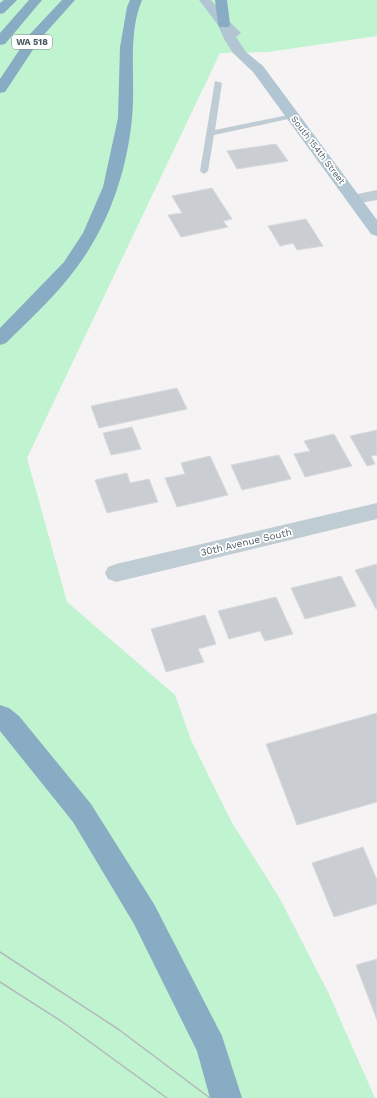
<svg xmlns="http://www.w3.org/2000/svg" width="377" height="1098" viewBox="0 0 377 1098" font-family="'Work Sans',sans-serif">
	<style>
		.green { fill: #c0f3cf }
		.building { fill: #caced2; stroke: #d6dade }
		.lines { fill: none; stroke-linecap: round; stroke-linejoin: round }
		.service { fill: #c0ccd3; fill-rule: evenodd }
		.minor { fill: #c0ccd3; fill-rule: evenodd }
		.primary { fill: #b1c6d2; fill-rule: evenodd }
		.motorway { fill: #88acc4; fill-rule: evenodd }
		.tram { stroke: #b4b9bd; stroke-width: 1.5 }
		.labels { text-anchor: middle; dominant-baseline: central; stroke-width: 3.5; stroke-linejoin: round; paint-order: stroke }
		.shield { fill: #fff; stroke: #808b91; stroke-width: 1 }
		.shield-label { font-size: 9px; font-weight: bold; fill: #495962 }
		.far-street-label { font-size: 9px; fill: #495962; stroke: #fff }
		.street-label { font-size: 10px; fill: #495962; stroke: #fff }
	</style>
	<rect width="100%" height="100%" fill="#f5f3f3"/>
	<path class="green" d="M 0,0 L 377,0 L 377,36 L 268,52 L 220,53 L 27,458 L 67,602 L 175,695 L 191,740 L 231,821 L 280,899 L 328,992 L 375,1098 L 0,1098 Z"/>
	<path class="building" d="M 276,144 L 288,161 L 237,169 L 227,151 Z
		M 212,188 L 232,219 L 223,221 L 228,227 L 181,237 L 168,215 L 182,213 L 172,196 Z
		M 306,219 L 323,246 L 297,250 L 293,243 L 280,246 L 268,226 Z
		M 177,388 L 187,409 L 99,428 L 91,406 Z
		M 132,427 L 141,449 L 111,455 L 103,433 Z
		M 377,430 L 377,455 L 371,456 L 375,464 L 367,466 L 350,436 Z
		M 334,434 L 352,466 L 305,477 L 294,454 L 310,451 L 304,441 Z
		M 279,455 L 291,479 L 242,490 L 231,465 Z
		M 210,456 L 228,495 L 177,507 L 165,478 L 185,474 L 181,463 Z
		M 127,473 L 130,483 L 149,479 L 158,502 L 107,513 L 95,480 Z
		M 377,564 L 377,609 L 376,609 L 355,570 Z
		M 341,576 L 356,606 L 305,619 L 291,588 Z
		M 276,597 L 293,634 L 265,641 L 260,631 L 229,639 L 218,611 Z
		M 205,615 L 216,644 L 198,649 L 204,662 L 166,672 L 151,629 Z
		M 377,713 L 377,802 L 297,825 L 266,744 Z
		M 363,847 L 377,880 L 377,904 L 334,917 L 312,863 Z
		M 377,959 L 377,1020 L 356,965 Z"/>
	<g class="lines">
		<path class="service" d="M 215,81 L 222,83 L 215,130 L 293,114 L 297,116 L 293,118 L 214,135 L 208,171 L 204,174 L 200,171 Z"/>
		<path class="minor" d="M 377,190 L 377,200 L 354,204 L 348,202 L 346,199 L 348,196 Z
			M 377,503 L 377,519 L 116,582 L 108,579 L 105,573 L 108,567 L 116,564 Z"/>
		<path class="primary" d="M 199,0 L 211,0 L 229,21 L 241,33 L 236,37 L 246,52 L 263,66 L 377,220 L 377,236 L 371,234 L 253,72 L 233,53 L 224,39 L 218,25 Z"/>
		<path class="motorway" d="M 4,0 L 17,0 L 4,13 L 0,14 L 0,3 Z
			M 29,0 L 42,0 L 5,44 L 0,45 L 0,33 Z
			M 62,0 L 75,0 L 40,39 L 5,92 L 0,93 L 0,79 L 30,34 Z
			M 130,0 L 142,0 C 127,35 136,80 132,118 C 127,171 109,224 77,267 C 57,295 30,319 6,343 L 0,345 L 0,328 L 64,262 L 83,233 L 103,187 L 118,118 L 120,47 L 127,7 Z
			M 215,0 L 227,0 L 230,24 L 229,27 L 219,27 L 218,24 Z
			M 0,705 L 9,708 L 19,716 L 91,804 L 154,904 L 222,1036 L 242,1098 L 210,1098 L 197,1051 L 134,924 L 73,822 L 0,731 Z"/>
		<path class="tram" d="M 0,952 L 118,1029 L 210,1098
			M 0,982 L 61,1021 L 167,1098"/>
	</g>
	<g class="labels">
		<rect class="shield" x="12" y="35" width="40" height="14" rx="3"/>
		<g class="shield-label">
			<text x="32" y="42">WA 518</text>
		</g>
		<g class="far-street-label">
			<text transform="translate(318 150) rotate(53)">South 154th Street</text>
		</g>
		<g class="street-label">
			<text transform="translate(246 542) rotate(-13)">30th Avenue South</text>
		</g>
	</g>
</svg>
